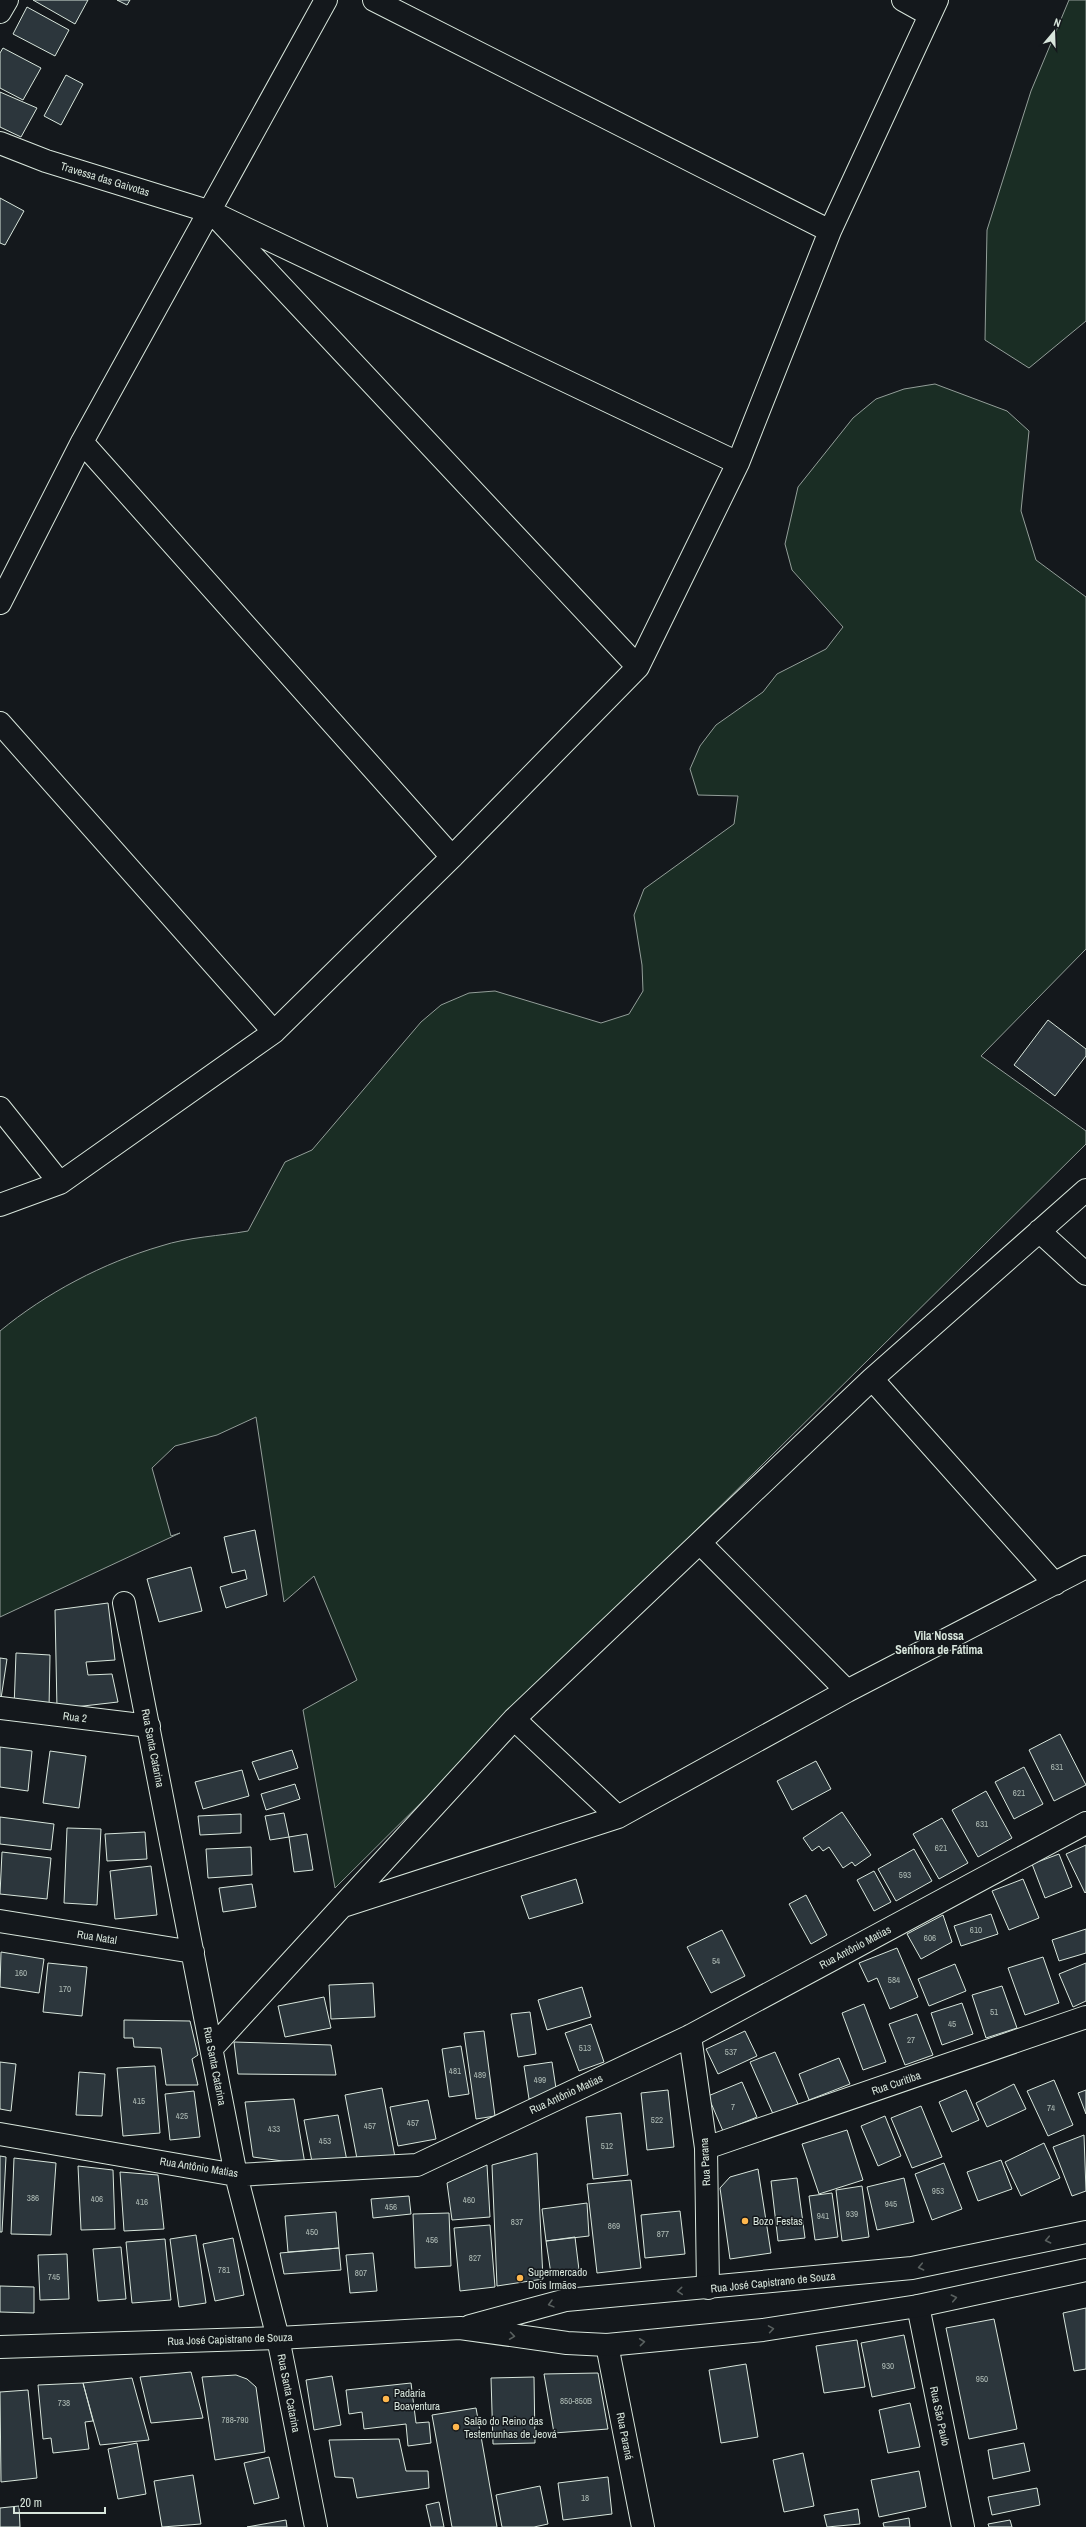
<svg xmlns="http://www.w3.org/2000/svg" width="1086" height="2527" viewBox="0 0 1086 2527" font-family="'Archivo Narrow',sans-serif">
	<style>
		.green { fill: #1a2d24; stroke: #939e99 }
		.building { fill: #2c363c; stroke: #d8e6dc }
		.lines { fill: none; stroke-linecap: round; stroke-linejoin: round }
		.street-casing { stroke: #d8e6dc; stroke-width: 24 }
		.secondary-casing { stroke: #d8e6dc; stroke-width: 24 }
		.street { stroke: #14181c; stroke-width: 22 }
		.secondary { stroke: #14181c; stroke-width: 22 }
		.oneway { stroke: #59605f }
		.poi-dot { fill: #ffb74d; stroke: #14181c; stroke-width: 1.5 }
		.labels { text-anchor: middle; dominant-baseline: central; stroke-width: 3; stroke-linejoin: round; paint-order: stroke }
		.number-label { font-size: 9px; fill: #adbab4 }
		.street-label { font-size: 11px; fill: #d8e6dc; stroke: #14181c }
		.poi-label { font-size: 11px; fill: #d8e6dc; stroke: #14181c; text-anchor: start }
		.neighbourhood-label { font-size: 12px; font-weight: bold; fill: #d8e6dc; stroke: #14181c }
	</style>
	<rect width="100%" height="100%" fill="#14181c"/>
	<path class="green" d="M 1069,0 L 1086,0 L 1086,321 L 1029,368 L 985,340 L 987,230 L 1031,91 Z
		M 935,384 L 1007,411 L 1029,431 L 1021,511 L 1036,560 L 1086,597 L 1086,949 L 981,1056 L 1086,1131 L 1086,1144 L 335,1888 L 303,1710 L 357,1680 L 314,1576 L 284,1602 L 256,1417 L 217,1435 L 175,1446 L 152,1468 L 171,1536 L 180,1533 L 0,1617 L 0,1331 C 46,1293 103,1263 161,1246 C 188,1237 220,1236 248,1231 L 285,1162 L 312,1150 L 421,1022 L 441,1005 L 469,993 L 495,991 L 601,1023 L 629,1014 L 643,991 L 642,965 L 634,915 L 644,889 L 734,824 L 738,796 L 698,795 L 690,769 L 700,746 L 716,725 L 763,692 L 777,674 L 826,649 L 843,627 L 792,570 L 785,544 L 798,487 L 853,418 L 876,399 L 904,389 Z"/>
	<path class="building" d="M 33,0 L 88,0 L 75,24 Z
		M 117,0 L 130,0 L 127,5 Z
		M 27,7 L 69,30 L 55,56 L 13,34 Z
		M 3,48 L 41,68 L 23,100 L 0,88 L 0,53 Z
		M 66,75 L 83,84 L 61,125 L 44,116 Z
		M 0,92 L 37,108 L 21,137 L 0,127 Z
		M 0,198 L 24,211 L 5,245 L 0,243 Z
		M 1048,1020 L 1086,1049 L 1086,1056 L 1055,1096 L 1014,1065 Z
		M 255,1530 L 267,1595 L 226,1608 L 220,1587 L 247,1579 L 245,1570 L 232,1573 L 224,1537 Z
		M 191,1567 L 202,1611 L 159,1622 L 147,1579 Z
		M 108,1603 L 115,1660 L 86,1662 L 88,1675 L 112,1674 L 118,1702 L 57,1709 L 55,1610 Z
		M 16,1653 L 50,1655 L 49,1709 L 14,1708 Z
		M 0,1658 L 7,1659 L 0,1705 Z
		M 1060,1734 L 1086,1785 L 1054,1801 L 1029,1750 Z
		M 0,1747 L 32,1751 L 28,1791 L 0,1787 Z
		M 292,1750 L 298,1768 L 259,1780 L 252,1762 Z
		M 50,1751 L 86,1756 L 79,1808 L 43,1803 Z
		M 816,1761 L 831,1789 L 792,1810 L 777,1781 Z
		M 1024,1767 L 1043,1804 L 1014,1819 L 995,1782 Z
		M 242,1770 L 249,1796 L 203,1809 L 195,1782 Z
		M 295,1784 L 300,1799 L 266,1810 L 261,1794 Z
		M 986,1791 L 1012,1838 L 978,1857 L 952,1810 Z
		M 842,1812 L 871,1855 L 855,1866 L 852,1862 L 843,1868 L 829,1847 L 823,1851 L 819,1846 L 812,1851 L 803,1838 Z
		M 284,1813 L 289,1837 L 270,1840 L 265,1816 Z
		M 241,1814 L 241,1833 L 200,1835 L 198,1816 Z
		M 0,1817 L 54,1824 L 51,1850 L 0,1844 Z
		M 942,1818 L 968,1863 L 939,1879 L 913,1834 Z
		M 67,1828 L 101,1829 L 97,1905 L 64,1903 Z
		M 145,1832 L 147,1859 L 107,1861 L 105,1834 Z
		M 307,1834 L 313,1870 L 294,1872 L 289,1837 Z
		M 1086,1845 L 1086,1892 L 1085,1893 L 1066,1854 Z
		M 251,1847 L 252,1875 L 208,1878 L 206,1849 Z
		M 914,1849 L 932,1881 L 896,1901 L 878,1869 Z
		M 2,1852 L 51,1858 L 47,1899 L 0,1894 Z
		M 1059,1854 L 1072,1887 L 1045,1898 L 1032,1864 Z
		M 151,1866 L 157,1915 L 115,1919 L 110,1871 Z
		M 874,1871 L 891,1902 L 874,1911 L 857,1880 Z
		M 576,1879 L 583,1903 L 529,1919 L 521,1896 Z
		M 1023,1879 L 1039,1918 L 1009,1930 L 992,1891 Z
		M 252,1884 L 256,1907 L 223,1912 L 219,1888 Z
		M 806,1895 L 827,1935 L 811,1944 L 789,1904 Z
		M 991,1914 L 998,1934 L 961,1946 L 954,1926 Z
		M 943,1915 L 952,1942 L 921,1959 L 907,1934 Z
		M 1086,1929 L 1086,1953 L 1059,1961 L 1052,1940 Z
		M 722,1930 L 745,1976 L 711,1993 L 687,1947 Z
		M 897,1948 L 918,1997 L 890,2009 L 877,1978 L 868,1982 L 859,1963 Z
		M 1,1952 L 44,1959 L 39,1993 L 0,1987 Z
		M 1043,1957 L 1059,2003 L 1025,2015 L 1008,1968 Z
		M 48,1963 L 87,1967 L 82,2016 L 43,2012 Z
		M 1086,1963 L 1086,2001 L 1073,2007 L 1059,1974 Z
		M 955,1964 L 966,1991 L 929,2006 L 918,1979 Z
		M 373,1983 L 375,2017 L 331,2019 L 329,1985 Z
		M 1002,1986 L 1017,2028 L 986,2038 L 972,1995 Z
		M 582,1987 L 591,2017 L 547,2030 L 538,2000 Z
		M 324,1997 L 331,2028 L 285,2037 L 278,2006 Z
		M 962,2003 L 973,2034 L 942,2045 L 931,2013 Z
		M 864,2004 L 886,2062 L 863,2070 L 842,2013 Z
		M 530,2012 L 536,2054 L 518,2057 L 511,2014 Z
		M 917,2014 L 933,2055 L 905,2065 L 889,2024 Z
		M 124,2020 L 190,2021 L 198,2055 L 192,2059 L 198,2085 L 166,2085 L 161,2048 L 134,2047 L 133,2038 L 124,2038 Z
		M 591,2024 L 604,2062 L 579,2071 L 565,2033 Z
		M 484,2031 L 495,2116 L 476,2119 L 464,2033 Z
		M 745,2031 L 757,2056 L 718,2074 L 706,2049 Z
		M 234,2042 L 331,2045 L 336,2075 L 238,2074 Z
		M 461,2046 L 469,2094 L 449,2097 L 442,2049 Z
		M 775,2052 L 798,2104 L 773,2114 L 750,2062 Z
		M 839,2058 L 850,2084 L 809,2100 L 799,2074 Z
		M 0,2062 L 16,2064 L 11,2111 L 0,2109 Z
		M 552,2062 L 557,2095 L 529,2099 L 524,2066 Z
		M 155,2066 L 160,2133 L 123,2136 L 117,2068 Z
		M 79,2072 L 105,2074 L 102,2116 L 76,2115 Z
		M 1054,2080 L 1073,2125 L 1048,2136 L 1027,2091 Z
		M 742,2082 L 757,2117 L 723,2131 L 708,2096 Z
		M 1014,2084 L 1026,2109 L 987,2127 L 976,2103 Z
		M 382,2088 L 395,2157 L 358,2164 L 345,2095 Z
		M 668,2090 L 674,2147 L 647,2150 L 641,2093 Z
		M 966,2090 L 979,2120 L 952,2132 L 939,2102 Z
		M 1086,2090 L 1086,2114 L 1078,2093 Z
		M 194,2091 L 200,2137 L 170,2140 L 165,2094 Z
		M 294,2099 L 305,2164 L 253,2157 L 245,2102 Z
		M 428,2100 L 436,2139 L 398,2146 L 390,2107 Z
		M 921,2106 L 942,2157 L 912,2168 L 891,2118 Z
		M 621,2113 L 628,2175 L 593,2179 L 586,2117 Z
		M 338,2115 L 347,2161 L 313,2167 L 304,2120 Z
		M 885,2116 L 901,2156 L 878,2166 L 861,2126 Z
		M 847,2130 L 863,2180 L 819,2194 L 802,2144 Z
		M 1084,2135 L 1086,2191 L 1072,2196 L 1053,2147 Z
		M 1044,2143 L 1060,2178 L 1021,2196 L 1005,2162 Z
		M 537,2153 L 543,2279 L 497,2286 L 492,2165 Z
		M 0,2156 L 6,2157 L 2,2232 L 0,2232 Z
		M 14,2158 L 56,2163 L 51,2235 L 11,2234 Z
		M 1001,2160 L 1012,2189 L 978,2201 L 967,2172 Z
		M 944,2163 L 962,2209 L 932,2220 L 915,2174 Z
		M 487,2165 L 490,2217 L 452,2220 L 447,2183 Z
		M 78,2166 L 113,2170 L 115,2229 L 81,2230 Z
		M 758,2169 L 771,2253 L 730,2259 L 720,2188 L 730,2177 Z
		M 120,2172 L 158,2175 L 164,2229 L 124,2231 Z
		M 797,2178 L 805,2238 L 778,2241 L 771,2181 Z
		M 904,2178 L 914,2222 L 877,2230 L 867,2187 Z
		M 631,2180 L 641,2268 L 597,2273 L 587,2184 Z
		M 862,2186 L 869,2237 L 842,2241 L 836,2190 Z
		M 832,2193 L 838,2237 L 815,2240 L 809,2196 Z
		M 409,2196 L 411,2214 L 373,2218 L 371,2199 Z
		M 587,2203 L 589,2236 L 546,2241 L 542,2209 Z
		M 680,2211 L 685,2254 L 645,2258 L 641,2215 Z
		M 336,2212 L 339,2248 L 288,2252 L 285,2216 Z
		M 449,2213 L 451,2266 L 415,2268 L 413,2214 Z
		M 490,2225 L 495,2287 L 460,2291 L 454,2228 Z
		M 196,2235 L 206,2303 L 179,2307 L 170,2239 Z
		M 575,2237 L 579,2270 L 551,2274 L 546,2241 Z
		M 233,2238 L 244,2295 L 215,2301 L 203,2244 Z
		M 165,2239 L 171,2300 L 132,2303 L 126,2242 Z
		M 121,2247 L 126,2299 L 98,2301 L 93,2249 Z
		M 339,2248 L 341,2270 L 284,2274 L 280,2253 Z
		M 373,2253 L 377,2291 L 350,2293 L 346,2255 Z
		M 67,2254 L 69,2299 L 40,2300 L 38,2255 Z
		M 0,2286 L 34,2287 L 34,2313 L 0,2312 Z
		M 1086,2308 L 1086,2369 L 1074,2371 L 1063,2313 Z
		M 994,2319 L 1017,2429 L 969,2439 L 946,2328 Z
		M 904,2335 L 915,2388 L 872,2397 L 861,2343 Z
		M 857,2340 L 865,2387 L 824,2393 L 816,2346 Z
		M 746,2364 L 758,2437 L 721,2443 L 709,2370 Z
		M 191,2372 L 203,2418 L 151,2423 L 140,2377 Z
		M 598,2373 L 608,2429 L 554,2433 L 544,2374 Z
		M 236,2375 L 247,2379 L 256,2387 L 265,2452 L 215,2460 L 202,2377 Z
		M 332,2376 L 341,2425 L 314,2430 L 306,2380 Z
		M 534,2377 L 535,2443 L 493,2444 L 491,2378 Z
		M 132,2378 L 149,2440 L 100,2445 L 83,2383 Z
		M 83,2383 L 93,2421 L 85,2422 L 89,2449 L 53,2453 L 51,2438 L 43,2439 L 38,2385 Z
		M 411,2383 L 416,2423 L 429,2422 L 431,2443 L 408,2446 L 406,2424 L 364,2429 L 362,2412 L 349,2414 L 346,2390 Z
		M 28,2390 L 37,2478 L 1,2482 L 0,2392 Z
		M 910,2403 L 920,2447 L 888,2453 L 879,2410 Z
		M 476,2408 L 497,2527 L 452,2527 L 432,2415 Z
		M 399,2439 L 406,2471 L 428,2471 L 429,2488 L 357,2498 L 353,2478 L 335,2477 L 329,2440 Z
		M 137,2443 L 146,2494 L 118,2499 L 108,2449 Z
		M 1024,2443 L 1030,2471 L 993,2479 L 988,2450 Z
		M 803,2453 L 814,2506 L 784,2512 L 773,2460 Z
		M 269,2457 L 279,2498 L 254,2504 L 244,2463 Z
		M 919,2471 L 926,2507 L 879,2517 L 871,2480 Z
		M 193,2475 L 201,2524 L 162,2527 L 154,2481 Z
		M 608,2477 L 612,2514 L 563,2520 L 558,2483 Z
		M 540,2486 L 548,2524 L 534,2527 L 502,2527 L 496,2495 Z
		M 1037,2488 L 1040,2505 L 992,2515 L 988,2497 Z
		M 439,2502 L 444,2527 L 431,2527 L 426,2505 Z
		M 19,2506 L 20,2527 L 0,2527 L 0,2508 Z
		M 858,2509 L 860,2524 L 827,2527 L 824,2515 Z
		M 909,2518 L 910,2527 L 884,2527 L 883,2523 Z
		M 286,2520 L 287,2527 L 247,2527 Z
		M 1010,2520 L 1012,2527 L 989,2527 L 988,2524 Z"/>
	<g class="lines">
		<g class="street-casing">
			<path id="street" d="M 374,0 L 830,231
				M 903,0 L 930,15
				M 0,143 L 46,161 L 211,212 L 738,463
				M 220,221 L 638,667
				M 82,442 L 452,857
				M 0,603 L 82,442 L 326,0
				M 0,723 L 274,1032
				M 0,1108 L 60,1183
				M 0,1205 L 60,1183 L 274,1032 L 452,857 L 638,667 L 738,463 L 830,231 L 937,0
				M 1039,1231 L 1086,1274
				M 872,1379 L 1055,1584
				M 700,1543 L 847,1691
				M 124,1603 L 236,2175 L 278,2338 L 316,2527
				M 0,1708 L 149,1726
				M 514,1719 L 618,1817
				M 343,1906 L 618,1817 L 847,1691 L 1086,1567
				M 0,1921 L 193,1952
				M 690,2036 L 706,2148 L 708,2288
				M 212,2048 L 514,1719 L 872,1379 L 1086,1190
				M 0,2134 L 236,2175 L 417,2165 L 690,2036 L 1086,1823
				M 706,2148 L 1086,2017
				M 918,2306 L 963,2527
				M 607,2345 L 643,2527"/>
		</g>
		<g class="secondary-casing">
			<path id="secondary" d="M 0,12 L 7,0
				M 470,2326 L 566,2300 L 912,2268 L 1086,2232
				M 0,2347 L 278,2338 L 460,2328 L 567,2343 L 607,2345 L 763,2330 L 918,2306 L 1086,2270"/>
		</g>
		<use href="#street" class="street"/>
		<use href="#secondary" class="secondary"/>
	</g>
	<defs><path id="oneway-chevron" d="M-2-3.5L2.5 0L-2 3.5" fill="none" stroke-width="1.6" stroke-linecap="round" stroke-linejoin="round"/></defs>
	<g class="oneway">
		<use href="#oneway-chevron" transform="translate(1048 2240) rotate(168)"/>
		<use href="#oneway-chevron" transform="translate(921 2267) rotate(168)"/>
		<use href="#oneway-chevron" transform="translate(680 2291) rotate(175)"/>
		<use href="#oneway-chevron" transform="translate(954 2298) rotate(-12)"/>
		<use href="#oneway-chevron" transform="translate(551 2304) rotate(165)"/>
		<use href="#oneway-chevron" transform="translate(771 2329) rotate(-9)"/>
		<use href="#oneway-chevron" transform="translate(512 2336) rotate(8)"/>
		<use href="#oneway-chevron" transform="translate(642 2342) rotate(-6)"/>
	</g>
	<g class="poi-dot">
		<circle cx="745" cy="2221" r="4"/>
		<circle cx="520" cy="2278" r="4"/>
		<circle cx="386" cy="2399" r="4"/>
		<circle cx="456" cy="2427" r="4"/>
	</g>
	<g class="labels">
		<g class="number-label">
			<text x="1057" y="1767">631</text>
			<text x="1019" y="1793">621</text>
			<text x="982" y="1824">631</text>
			<text x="941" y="1848">621</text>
			<text x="905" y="1875">593</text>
			<text x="976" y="1930">610</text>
			<text x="930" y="1938">606</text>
			<text x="716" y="1961">54</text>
			<text x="21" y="1973">160</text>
			<text x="894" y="1980">584</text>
			<text x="65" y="1989">170</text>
			<text x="994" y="2012">51</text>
			<text x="952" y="2024">45</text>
			<text x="911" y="2040">27</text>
			<text x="585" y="2048">513</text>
			<text x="731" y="2052">537</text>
			<text x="455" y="2071">481</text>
			<text x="480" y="2075">489</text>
			<text x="540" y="2080">499</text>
			<text x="139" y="2101">415</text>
			<text x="733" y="2107">7</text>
			<text x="1051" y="2108">74</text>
			<text x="182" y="2116">425</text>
			<text x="657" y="2120">522</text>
			<text x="413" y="2123">457</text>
			<text x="370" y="2126">457</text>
			<text x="274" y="2129">433</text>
			<text x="325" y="2141">453</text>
			<text x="607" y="2146">512</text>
			<text x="938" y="2191">953</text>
			<text x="33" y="2198">386</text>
			<text x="97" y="2199">406</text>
			<text x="469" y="2200">460</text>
			<text x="142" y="2202">416</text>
			<text x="891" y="2204">945</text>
			<text x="391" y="2207">456</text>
			<text x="852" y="2214">939</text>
			<text x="823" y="2216">941</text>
			<text x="517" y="2222">837</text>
			<text x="614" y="2226">869</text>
			<text x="312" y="2232">450</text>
			<text x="663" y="2234">877</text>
			<text x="432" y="2240">456</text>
			<text x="475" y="2258">827</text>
			<text x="224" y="2270">781</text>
			<text x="361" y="2273">807</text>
			<text x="54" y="2277">745</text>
			<text x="888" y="2366">930</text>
			<text x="982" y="2379">950</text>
			<text x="576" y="2401">850-850B</text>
			<text x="64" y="2403">738</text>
			<text x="235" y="2420">788-790</text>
			<text x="585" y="2498">18</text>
		</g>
		<g class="street-label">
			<text transform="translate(105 179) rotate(17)">Travessa das Gaivotas</text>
			<text transform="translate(75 1717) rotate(7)">Rua 2</text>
			<text transform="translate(153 1748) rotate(79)">Rua Santa Catarina</text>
			<text transform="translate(97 1937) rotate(9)">Rua Natal</text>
			<text transform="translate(855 1947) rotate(-28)">Rua Antônio Matias</text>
			<text transform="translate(215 2066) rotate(79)">Rua Santa Catarina</text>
			<text transform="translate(896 2083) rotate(-19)">Rua Curitiba</text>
			<text transform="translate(566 2094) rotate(-25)">Rua Antônio Matias</text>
			<text transform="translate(705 2162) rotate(-93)">Rua Parana</text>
			<text transform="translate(199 2167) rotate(9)">Rua Antônio Matias</text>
			<text transform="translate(773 2282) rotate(-6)">Rua José Capistrano de Souza</text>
			<text transform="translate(230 2339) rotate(-2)">Rua José Capistrano de Souza</text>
			<text transform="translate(289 2393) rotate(79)">Rua Santa Catarina</text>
			<text transform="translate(940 2416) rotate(78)">Rua São Paulo</text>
			<text transform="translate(625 2436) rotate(79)">Rua Paraná</text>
		</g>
		<g class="poi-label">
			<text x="753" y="2221">Bozo Festas</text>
			<text x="528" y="2272">Supermercado<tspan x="528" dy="13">Dois Irmãos</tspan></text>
			<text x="394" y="2393">Padaria<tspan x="394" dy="13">Boaventura</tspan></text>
			<text x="464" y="2421">Salão do Reino das<tspan x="464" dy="13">Testemunhas de Jeová</tspan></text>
		</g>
		<g class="neighbourhood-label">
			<text x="939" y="1636">Vila Nossa<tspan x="939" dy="14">Senhora de Fátima</tspan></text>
		</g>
	</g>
	<g transform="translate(1054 32) rotate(19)" stroke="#14181c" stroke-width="3" paint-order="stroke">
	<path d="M0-3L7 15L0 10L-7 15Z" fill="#d8e6dc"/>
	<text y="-6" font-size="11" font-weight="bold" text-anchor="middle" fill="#d8e6dc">N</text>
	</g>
	<path d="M14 2507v6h91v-6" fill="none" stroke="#d8e6dc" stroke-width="2"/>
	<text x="20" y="2507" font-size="12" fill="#d8e6dc" stroke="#14181c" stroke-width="3" paint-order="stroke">20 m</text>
</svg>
